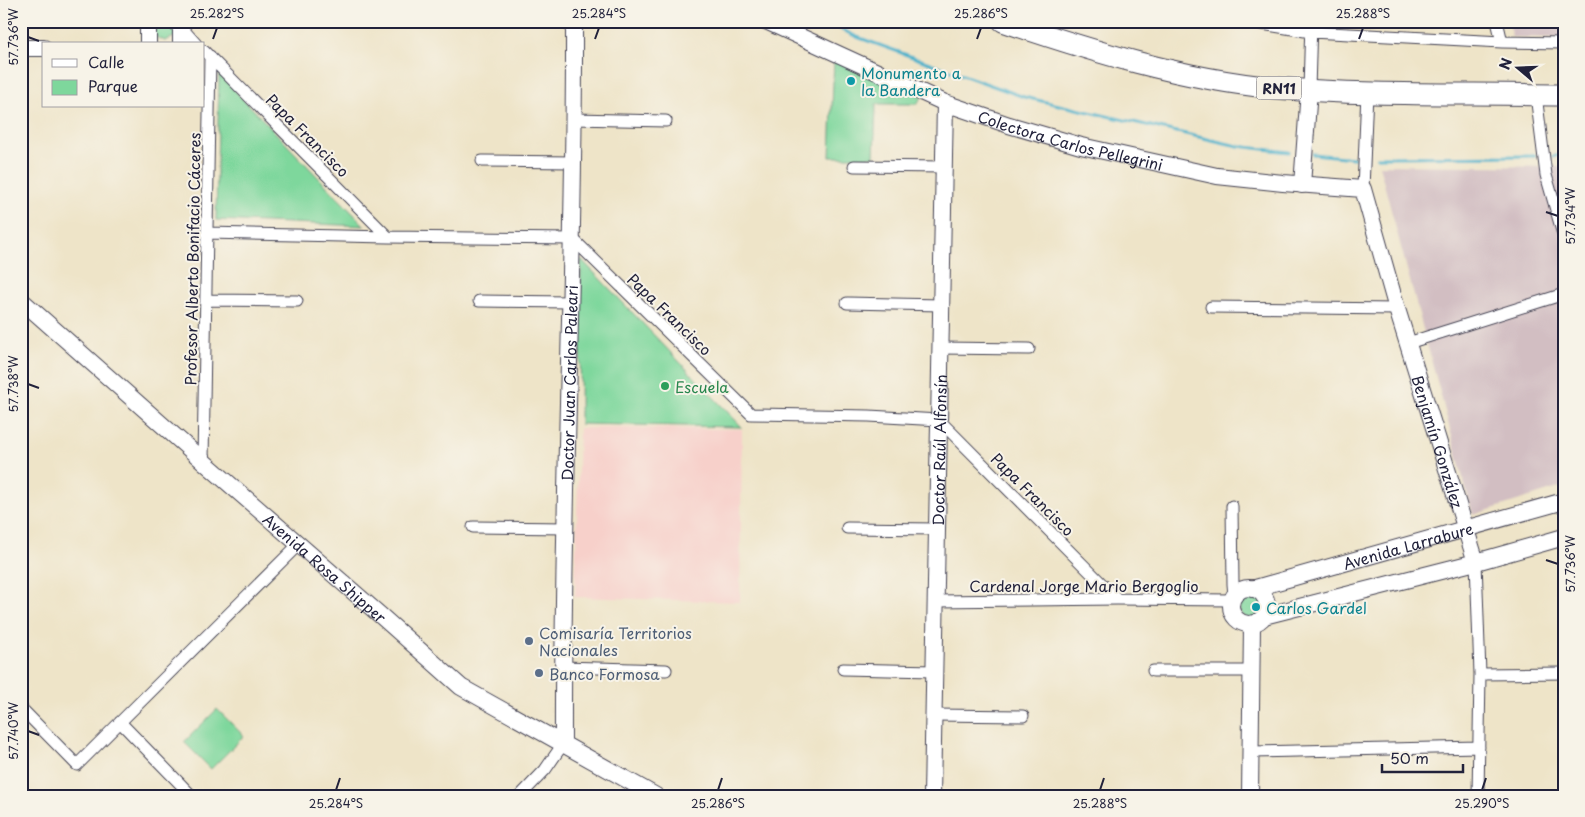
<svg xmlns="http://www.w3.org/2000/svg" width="1585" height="817" viewBox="0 0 1585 817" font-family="'Playpen Sans',sans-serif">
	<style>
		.built { fill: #f7d0ca }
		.industrial { fill: #d2bec2 }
		.green { fill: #7ed79c; stroke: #507c6c }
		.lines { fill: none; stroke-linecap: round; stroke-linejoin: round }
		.stream { stroke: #4db2cc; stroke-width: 3 }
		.street-casing { stroke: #413f50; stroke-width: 13 }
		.secondary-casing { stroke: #413f50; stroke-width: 18 }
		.highway-casing { stroke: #413f50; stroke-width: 23 }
		.street { stroke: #fff; stroke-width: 11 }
		.secondary { stroke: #fff; stroke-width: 16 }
		.highway { stroke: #fff; stroke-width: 21 }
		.ticks { fill: none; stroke: #22223b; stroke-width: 2 }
		.culture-dot { fill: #0f9aa8; stroke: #f7f3e8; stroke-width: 2 }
		.leisure-dot { fill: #2e9e5b; stroke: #f7f3e8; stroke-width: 2 }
		.service-dot { fill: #5c6f8a; stroke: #f7f3e8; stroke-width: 2 }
		.labels { text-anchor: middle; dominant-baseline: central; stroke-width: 4; stroke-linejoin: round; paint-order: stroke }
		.shield { fill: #f7f3e8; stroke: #62616f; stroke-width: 1 }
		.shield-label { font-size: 14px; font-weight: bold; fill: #22223b }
		.culture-label { font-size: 15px; fill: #0d838f; stroke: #f7f3e8; text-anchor: start }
		.street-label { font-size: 15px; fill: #22223b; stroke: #f7f3e8 }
		.leisure-label { font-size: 15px; fill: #27864d; stroke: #f7f3e8; text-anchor: start }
		.service-label { font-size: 15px; fill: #4e5e75; stroke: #f7f3e8; text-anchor: start }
		.neatline { fill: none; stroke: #22223b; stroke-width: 2 }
		.ticks-label { font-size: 12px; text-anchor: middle; fill: #22223b }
	</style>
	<rect width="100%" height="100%" fill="#f7f3e8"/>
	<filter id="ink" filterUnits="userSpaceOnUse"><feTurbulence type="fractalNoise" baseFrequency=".02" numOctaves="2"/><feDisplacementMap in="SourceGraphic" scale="10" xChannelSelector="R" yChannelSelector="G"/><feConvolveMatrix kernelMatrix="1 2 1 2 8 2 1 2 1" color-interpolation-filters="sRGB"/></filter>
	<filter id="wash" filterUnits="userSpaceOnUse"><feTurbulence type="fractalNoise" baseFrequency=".0096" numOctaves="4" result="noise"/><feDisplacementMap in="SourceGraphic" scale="20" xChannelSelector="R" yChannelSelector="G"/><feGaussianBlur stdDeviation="1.12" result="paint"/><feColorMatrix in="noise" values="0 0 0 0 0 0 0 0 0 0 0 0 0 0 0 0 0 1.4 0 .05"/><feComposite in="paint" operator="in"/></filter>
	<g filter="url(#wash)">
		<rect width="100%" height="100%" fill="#eee4c8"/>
		<path class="built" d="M 579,428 L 742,429 L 740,602 L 575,597 Z"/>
		<path class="industrial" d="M 1508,21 L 1564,21 L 1564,38 L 1512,37 Z
			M 1379,165 L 1564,167 L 1564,486 L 1473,515 Z"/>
		<path class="green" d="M 155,21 L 168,21 L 176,29 L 174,37 L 165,41 L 154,36 Z
			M 834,59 L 922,97 L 917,104 L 876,104 L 874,157 L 830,157 Z
			M 219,74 L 365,226 L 216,220 Z
			M 581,259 L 742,427 L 580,424 Z
			M1239 607a12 12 0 1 1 24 0a12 12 0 1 1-24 0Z
			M 217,709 L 244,736 L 211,769 L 184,742 Z"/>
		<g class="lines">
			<path class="stream" d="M 824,21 L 857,37 L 1024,97 L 1238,146 L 1289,152
				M 1313,154 L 1354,158
				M 1553,156 L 1564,155
				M 1377,157 L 1535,156"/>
		</g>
	</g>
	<g filter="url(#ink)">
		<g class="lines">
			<g class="street-casing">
				<path id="street" d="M 1243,21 L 1311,32 L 1502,42 L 1564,43
					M 1497,21 L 1502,42
					M 181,27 L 196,44
					M 204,51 L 388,237 L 573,239 L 751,414 L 869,416 L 939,420 L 1117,599
					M 1309,90 L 1311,21
					M 1536,95 L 1546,175 L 1564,238
					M 574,119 L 666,121
					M 482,161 L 573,162
					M 854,166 L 944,167
					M 1363,189 L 1367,92
					M 208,233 L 388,237
					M 206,300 L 297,301
					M 479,301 L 572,302
					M 847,303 L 941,305
					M 1211,307 L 1397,309
					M 1408,343 L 1564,294
					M 941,348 L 1029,349
					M 203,461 L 210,56
					M 1232,506 L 1233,584 L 1234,596
					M 473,527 L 566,528
					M 847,528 L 937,529
					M 1476,562 L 1480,674 L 1478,796
					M 936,601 L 1117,599 L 1232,600
					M 563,667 L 666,670
					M 843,669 L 934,671
					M 1153,671 L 1252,671
					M 1480,674 L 1564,673
					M 21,708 L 77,765 L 299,544
					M 934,715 L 1023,716
					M 120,722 L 192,796
					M 1251,752 L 1479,747
					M 520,796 L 545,770 L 563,744"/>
			</g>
			<g class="secondary-casing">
				<g id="secondary">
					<path d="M 175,21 L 181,27 L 181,44"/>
					<path id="s1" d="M 766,21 L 945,103 L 1009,125 L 1081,146 L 1217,176 L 1283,183 L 1363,189 L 1397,309 L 1476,562"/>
					<path d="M 148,44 L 148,21"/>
					<path d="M 21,48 L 44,48"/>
					<path d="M 1302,185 L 1309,90"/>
					<path id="s2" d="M 21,300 L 203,461 L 380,615 L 461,687 L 656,796"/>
					<circle cx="1249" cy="606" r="18"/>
					<path id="s3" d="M 1252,589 L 1564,501"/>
					<path d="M 1264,616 L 1476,562 L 1564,537"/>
					<path id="s4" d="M 563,744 C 562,503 575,262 574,21"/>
					<path id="s5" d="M 932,796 L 945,103"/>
					<path d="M 1250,796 L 1252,624"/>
				</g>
			</g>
			<g class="highway-casing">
				<path id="highway" d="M 1003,21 C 1091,51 1182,79 1275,88 C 1371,96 1468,93 1564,95"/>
			</g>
			<use href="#street" class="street"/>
			<use href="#secondary" class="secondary"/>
			<use href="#highway" class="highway"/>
		</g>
	</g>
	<path class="ticks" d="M 28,37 L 39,41M 213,39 L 217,28M 595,39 L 599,28M 977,39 L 981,28M 1359,39 L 1363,28M 1546,212 L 1558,216M 28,384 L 39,388M 1546,560 L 1558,564M 28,731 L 39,735M 336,790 L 340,778M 718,790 L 722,778M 1100,790 L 1104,778M 1482,790 L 1486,778"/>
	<g class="culture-dot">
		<circle cx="851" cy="81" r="5"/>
		<circle cx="1256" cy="607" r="5"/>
	</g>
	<circle class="leisure-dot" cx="665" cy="386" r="5"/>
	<g class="service-dot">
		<circle cx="529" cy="641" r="5"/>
		<circle cx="539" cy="673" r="5"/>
	</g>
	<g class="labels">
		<rect class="shield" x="1256.5" y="76.5" width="45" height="23" rx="4"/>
		<g class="shield-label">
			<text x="1279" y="88">RN11</text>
		</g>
		<g class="culture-label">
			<text x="861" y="72">Monumento a<tspan x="861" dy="17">la Bandera</tspan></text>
			<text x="1266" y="607">Carlos Gardel</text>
		</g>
		<g class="street-label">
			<text transform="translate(308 135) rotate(45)">Papa Francisco</text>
			<text stroke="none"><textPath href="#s1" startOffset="328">Colectora Carlos Pellegrini</textPath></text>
			<text transform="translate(192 259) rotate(-89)">Profesor Alberto Bonifacio Cáceres</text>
			<text transform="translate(670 314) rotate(44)">Papa Francisco</text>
			<text stroke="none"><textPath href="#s4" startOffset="361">Doctor Juan Carlos Paleari</textPath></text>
			<text stroke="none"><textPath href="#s1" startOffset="889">Benjamín González</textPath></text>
			<text stroke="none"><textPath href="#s5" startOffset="346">Doctor Raúl Alfonsín</textPath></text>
			<text transform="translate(1033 494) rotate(45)">Papa Francisco</text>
			<text stroke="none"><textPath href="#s3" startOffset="162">Avenida Larrabure</textPath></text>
			<text stroke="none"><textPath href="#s2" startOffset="405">Avenida Rosa Shipper</textPath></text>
			<text x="1084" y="585">Cardenal Jorge Mario Bergoglio</text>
		</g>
		<g class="leisure-label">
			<text x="675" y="386">Escuela</text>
		</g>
		<g class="service-label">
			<text x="539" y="632">Comisaría Territorios<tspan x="539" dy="17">Nacionales</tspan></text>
			<text x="549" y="673">Banco Formosa</text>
		</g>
	</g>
	<rect width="1585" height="817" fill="none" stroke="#f7f3e8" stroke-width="55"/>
	<rect x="42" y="42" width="162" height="65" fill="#f7f3e8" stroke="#a29fa3"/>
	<rect x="52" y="59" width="25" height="8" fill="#ffffff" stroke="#a29fa3"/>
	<text x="88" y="68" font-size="15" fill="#22223b">Calle</text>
	<rect x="52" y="80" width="25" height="15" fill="#7ed79c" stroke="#a29fa3"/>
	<text x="88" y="92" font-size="15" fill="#22223b">Parque</text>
	<g transform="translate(1518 68) rotate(289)" stroke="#f7f3e8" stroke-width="4" paint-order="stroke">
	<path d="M0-4L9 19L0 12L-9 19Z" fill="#22223b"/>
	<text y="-8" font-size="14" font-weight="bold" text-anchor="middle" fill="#22223b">N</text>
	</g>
	<path d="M1382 764v8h81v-8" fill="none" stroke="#22223b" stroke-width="2.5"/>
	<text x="1390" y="764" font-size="15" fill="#22223b" stroke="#f7f3e8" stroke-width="4" paint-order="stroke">50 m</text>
	<rect x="28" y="28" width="1530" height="762" class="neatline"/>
	<g class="ticks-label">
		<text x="217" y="18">25.282°S</text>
		<text x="599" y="18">25.284°S</text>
		<text x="981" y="18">25.286°S</text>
		<text x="1363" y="18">25.288°S</text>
		<text transform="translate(14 37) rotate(-90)" y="4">57.736°W</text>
		<text transform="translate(1571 216) rotate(-90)" y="4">57.734°W</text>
		<text transform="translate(14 384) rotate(-90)" y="4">57.738°W</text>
		<text transform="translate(1571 564) rotate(-90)" y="4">57.736°W</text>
		<text transform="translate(14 731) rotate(-90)" y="4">57.740°W</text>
		<text x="336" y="808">25.284°S</text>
		<text x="718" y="808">25.286°S</text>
		<text x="1100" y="808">25.288°S</text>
		<text x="1482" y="808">25.290°S</text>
	</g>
</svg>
